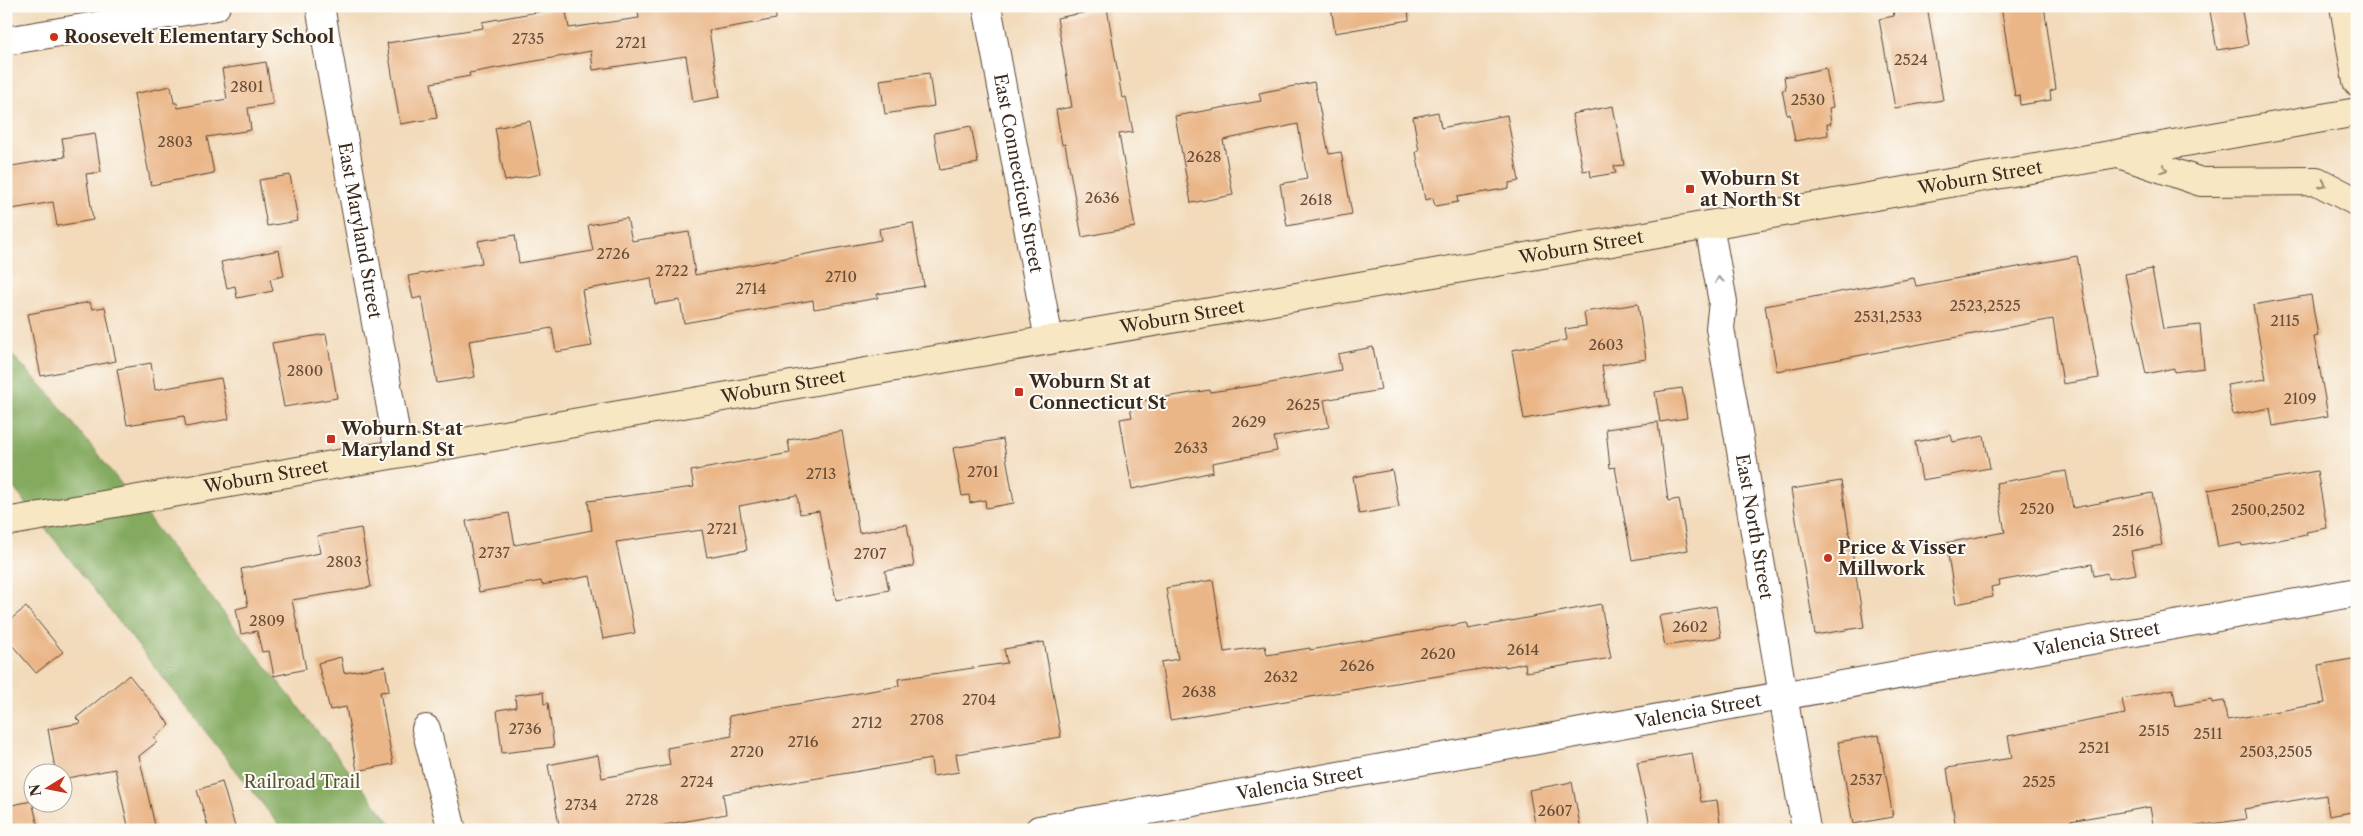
<svg xmlns="http://www.w3.org/2000/svg" width="2363" height="836" viewBox="0 0 2363 836" font-family="'Libre Caslon Text',serif">
	<style>
		.forest { fill: #84aa5f; stroke: #606a3e }
		.building { fill: #eab687 }
		.lines { fill: none; stroke-linecap: round; stroke-linejoin: round }
		.street-casing { stroke: #564435; stroke-width: 30 }
		.secondary-casing { stroke: #564435; stroke-width: 30 }
		.street { stroke: #fff; stroke-width: 28 }
		.secondary { stroke: #f7e8c3; stroke-width: 28 }
		.oneway { stroke: #998970 }
		.oneway2 { stroke: #a79f9a }
		.poi-dot { fill: #c8321e; stroke: #fdfcf7; stroke-width: 2 }
		.labels { text-anchor: middle; dominant-baseline: central; stroke-width: 4; stroke-linejoin: round; paint-order: stroke }
		.number-label { font-size: 15px; fill: #674d38 }
		.poi-label { font-size: 18px; font-weight: bold; fill: #3b2a1e; stroke: #fdfcf7; text-anchor: start }
		.street-label { font-size: 18px; fill: #3b2a1e; stroke: #fdfcf7 }
		.park-label { font-size: 18px; fill: #5b5835; stroke: #fdfcf7 }
	</style>
	<rect width="100%" height="100%" fill="#fdfcf7"/>
	<filter id="ink" filterUnits="userSpaceOnUse"><feTurbulence type="fractalNoise" baseFrequency=".02" numOctaves="2"/><feDisplacementMap in="SourceGraphic" scale="10" xChannelSelector="R" yChannelSelector="G"/><feConvolveMatrix kernelMatrix="1 2 1 2 8 2 1 2 1" color-interpolation-filters="sRGB"/></filter>
	<filter id="wash" filterUnits="userSpaceOnUse"><feTurbulence type="fractalNoise" baseFrequency=".0096" numOctaves="4" result="noise"/><feDisplacementMap in="SourceGraphic" scale="20" xChannelSelector="R" yChannelSelector="G"/><feGaussianBlur stdDeviation="1.12" result="paint"/><feColorMatrix in="noise" values="0 0 0 0 0 0 0 0 0 0 0 0 0 0 0 0 0 1.4 0 .05"/><feComposite in="paint" operator="in"/></filter>
	<g filter="url(#wash)">
		<rect width="100%" height="100%" fill="#f2daba"/>
		<path class="forest" d="M 6,349 L 49,393 L 396,830 L 283,830 L 6,478 Z"/>
		<g id="blocks">
			<path class="building" d="M 637,6 L 775,6 L 776,19 L 709,31 L 720,97 L 693,102 L 686,56 L 593,70 L 591,51 L 469,73 L 470,76 L 431,83 L 437,118 L 400,124 L 387,43 L 483,28 L 482,22 L 565,7 L 569,28 L 639,18 Z
				M 1331,6 L 1408,6 L 1409,20 L 1335,33 Z
				M 1892,6 L 1927,6 L 1943,100 L 1895,108 L 1879,19 L 1894,16 Z
				M 2001,6 L 2044,6 L 2056,89 L 2050,91 L 2051,100 L 2020,105 L 2019,95 L 2015,96 Z
				M 2209,6 L 2241,6 L 2248,45 L 2217,50 Z
				M 1107,8 L 1122,98 L 1126,97 L 1133,132 L 1119,134 L 1135,227 L 1082,237 L 1065,144 L 1062,145 L 1056,110 L 1072,107 L 1057,18 Z
				M 266,62 L 273,104 L 248,108 L 251,130 L 207,137 L 214,173 L 151,185 L 134,94 L 171,86 L 174,103 L 177,103 L 178,108 L 227,99 L 222,69 Z
				M 1826,68 L 1833,107 L 1829,108 L 1831,124 L 1827,124 L 1828,135 L 1795,141 L 1790,114 L 1787,115 L 1782,90 L 1786,90 L 1784,77 Z
				M 929,73 L 934,106 L 885,114 L 880,80 Z
				M 1314,82 L 1329,154 L 1341,152 L 1352,214 L 1287,226 L 1280,184 L 1307,179 L 1298,124 L 1223,140 L 1233,195 L 1191,203 L 1175,116 L 1261,101 L 1259,93 Z
				M 1613,106 L 1624,165 L 1614,166 L 1616,173 L 1591,177 L 1590,170 L 1583,171 L 1572,114 Z
				M 1438,112 L 1441,128 L 1507,115 L 1519,181 L 1509,183 L 1509,188 L 1457,197 L 1458,202 L 1435,206 L 1433,198 L 1425,200 L 1416,152 L 1419,151 L 1413,117 Z
				M 530,121 L 541,174 L 505,181 L 495,128 Z
				M 971,126 L 978,163 L 940,170 L 934,133 Z
				M 95,133 L 101,172 L 86,174 L 93,220 L 57,226 L 53,202 L 6,210 L 6,167 L 65,157 L 62,138 Z
				M 290,175 L 298,221 L 267,226 L 259,180 Z
				M 627,218 L 632,241 L 689,232 L 695,275 L 881,240 L 879,229 L 913,223 L 924,286 L 877,294 L 878,298 L 814,309 L 813,300 L 684,323 L 680,300 L 655,304 L 651,278 L 582,290 L 592,346 L 556,352 L 552,328 L 469,341 L 475,377 L 437,383 L 422,297 L 413,299 L 408,276 L 482,263 L 478,241 L 515,235 L 519,263 L 593,251 L 588,225 Z
				M 279,250 L 284,276 L 270,279 L 273,291 L 237,298 L 235,286 L 227,288 L 221,262 Z
				M 2077,256 L 2099,378 L 2063,384 L 2053,319 L 1777,371 L 1765,306 L 1914,278 L 1916,286 Z
				M 2152,269 L 2163,329 L 2200,325 L 2204,368 L 2174,372 L 2174,368 L 2146,374 L 2125,274 Z
				M 2311,295 L 2318,336 L 2314,337 L 2328,416 L 2273,426 L 2270,408 L 2233,415 L 2227,385 L 2266,379 L 2253,305 Z
				M 90,302 L 92,309 L 105,307 L 116,361 L 41,376 L 28,314 Z
				M 1638,304 L 1646,359 L 1602,366 L 1608,404 L 1524,419 L 1512,350 L 1567,340 L 1565,329 L 1586,326 L 1584,312 Z
				M 326,334 L 337,398 L 284,407 L 272,343 Z
				M 1373,347 L 1381,390 L 1324,400 L 1329,427 L 1274,437 L 1277,451 L 1212,463 L 1213,472 L 1132,489 L 1120,419 L 1132,417 L 1129,403 L 1210,390 L 1210,392 L 1265,384 L 1341,370 L 1338,354 Z
				M 151,363 L 155,390 L 221,378 L 229,419 L 186,427 L 184,416 L 127,425 L 117,369 Z
				M 1682,388 L 1687,418 L 1660,422 L 1655,392 Z
				M 1658,422 L 1668,501 L 1679,499 L 1688,550 L 1632,560 L 1615,467 L 1610,468 L 1606,429 Z
				M 842,431 L 859,533 L 907,524 L 914,566 L 885,571 L 889,590 L 836,600 L 819,511 L 800,514 L 797,495 L 739,506 L 747,550 L 707,557 L 702,530 L 616,542 L 635,633 L 603,639 L 590,576 L 542,585 L 541,581 L 479,592 L 466,521 L 509,513 L 515,545 L 592,530 L 588,501 L 694,487 L 691,471 L 790,453 L 788,440 Z
				M 1951,435 L 1953,442 L 1984,436 L 1990,468 L 1922,480 L 1915,442 Z
				M 1003,439 L 1014,503 L 986,508 L 985,500 L 970,503 L 969,495 L 962,496 L 953,448 Z
				M 1392,470 L 1399,507 L 1359,514 L 1353,477 Z
				M 2066,471 L 2073,508 L 2152,493 L 2162,545 L 2131,551 L 2136,574 L 2108,579 L 2107,573 L 2094,576 L 2092,564 L 1999,581 L 2000,585 L 1991,587 L 1993,597 L 1956,604 L 1946,543 L 2005,532 L 1996,483 Z
				M 2317,471 L 2327,528 L 2306,532 L 2307,535 L 2242,546 L 2241,543 L 2218,547 L 2208,490 Z
				M 1841,481 L 1864,627 L 1815,635 L 1791,489 Z
				M 361,528 L 371,587 L 292,600 L 306,669 L 274,676 L 269,651 L 262,652 L 257,631 L 241,634 L 236,609 L 248,606 L 241,569 L 320,553 L 317,536 Z
				M 1213,580 L 1224,652 L 1265,646 L 1267,655 L 1310,648 L 1310,650 L 1466,623 L 1468,629 L 1601,604 L 1611,658 L 1526,672 L 1525,663 L 1505,667 L 1505,665 L 1170,720 L 1161,662 L 1178,659 L 1166,588 Z
				M 1716,606 L 1721,637 L 1665,646 L 1659,616 Z
				M 26,607 L 63,652 L 36,673 L 6,638 L 6,623 Z
				M 1044,642 L 1061,737 L 956,754 L 959,772 L 933,776 L 931,759 L 723,794 L 726,814 L 636,830 L 560,830 L 548,765 L 598,755 L 602,778 L 670,765 L 667,748 L 732,736 L 729,716 L 899,686 L 898,679 L 1007,663 L 1004,649 Z
				M 341,657 L 344,673 L 385,666 L 389,691 L 380,692 L 393,764 L 357,771 L 346,707 L 330,710 L 318,663 Z
				M 2357,658 L 2357,811 L 2329,816 L 2326,795 L 2244,809 L 2246,819 L 2169,830 L 2154,830 L 2150,807 L 2070,821 L 2071,826 L 2052,830 L 1956,830 L 1947,768 L 2012,758 L 2008,736 L 2125,714 L 2122,699 L 2173,689 L 2176,706 L 2212,700 L 2212,703 L 2224,701 L 2227,720 L 2325,703 L 2318,665 Z
				M 129,675 L 170,725 L 154,738 L 157,742 L 139,756 L 156,830 L 129,830 L 115,769 L 62,779 L 62,774 L 56,774 L 48,729 L 81,723 L 76,718 Z
				M 543,692 L 544,704 L 548,703 L 554,747 L 502,753 L 497,710 L 516,707 L 515,695 Z
				M 1879,735 L 1893,817 L 1853,824 L 1838,742 Z
				M 1692,753 L 1701,802 L 1717,800 L 1721,830 L 1651,830 L 1637,763 Z
				M 222,782 L 236,830 L 209,830 L 197,790 Z
				M 1572,782 L 1581,830 L 1536,830 L 1529,790 Z
				M 32,801 L 39,830 L 12,830 L 7,806 Z"/>
		</g>
	</g>
	<g filter="url(#ink)">
		<use href="#blocks" fill-opacity="0" stroke="#564435" stroke-width="1"/>
		<g class="lines">
			<g class="street-casing">
				<g id="street">
					<path id="s1" d="M 320,6 L 399,453"/>
					<path id="s2" d="M 987,6 L 1049,340"/>
					<path d="M 6,41 L 216,6"/>
					<path id="s3" d="M 1709,225 L 1723,302 L 1720,328 L 1806,829"/>
					<path d="M 426,729 L 452,830"/>
					<path id="s4" d="M 1039,830 L 2357,592"/>
				</g>
			</g>
			<g class="secondary-casing">
				<g id="secondary">
					<path d="M 2344,6 L 2357,82"/>
					<path d="M 2119,154 L 2201,182 L 2317,181 L 2357,202"/>
					<path id="s5" d="M 6,522 L 2357,112"/>
				</g>
			</g>
			<use href="#street" class="street"/>
			<use href="#secondary" class="secondary"/>
		</g>
		<defs><path id="oneway-chevron" d="M-2-3.5L2.5 0L-2 3.5" fill="none" stroke-width="1.6" stroke-linecap="round" stroke-linejoin="round" transform="scale(1.25)"/></defs>
		<g class="oneway">
			<use href="#oneway-chevron" transform="translate(2164 169) rotate(19)"/>
			<use href="#oneway-chevron" transform="translate(2323 184) rotate(25)"/>
		</g>
		<use class="oneway2" href="#oneway-chevron" transform="translate(1719 280) rotate(-100)"/>
	</g>
	<g class="poi-dot">
		<circle cx="54" cy="37" r="5"/>
		<rect x="1685" y="184" width="10" height="10" rx="2.5"/>
		<rect x="1014" y="387" width="10" height="10" rx="2.5"/>
		<rect x="326" y="434" width="10" height="10" rx="2.5"/>
		<circle cx="1828" cy="558" r="5"/>
	</g>
	<g class="labels">
		<g class="number-label">
			<text x="528" y="38">2735</text>
			<text x="631" y="42">2721</text>
			<text x="1911" y="59">2524</text>
			<text x="247" y="86">2801</text>
			<text x="1808" y="99">2530</text>
			<text x="175" y="141">2803</text>
			<text x="1204" y="156">2628</text>
			<text x="1102" y="197">2636</text>
			<text x="1316" y="199">2618</text>
			<text x="613" y="253">2726</text>
			<text x="672" y="270">2722</text>
			<text x="841" y="276">2710</text>
			<text x="751" y="288">2714</text>
			<text x="1985" y="305">2523,2525</text>
			<text x="1888" y="316">2531,2533</text>
			<text x="2285" y="320">2115</text>
			<text x="1606" y="344">2603</text>
			<text x="305" y="370">2800</text>
			<text x="2300" y="398">2109</text>
			<text x="1303" y="404">2625</text>
			<text x="1249" y="421">2629</text>
			<text x="1191" y="447">2633</text>
			<text x="983" y="471">2701</text>
			<text x="821" y="473">2713</text>
			<text x="2037" y="508">2520</text>
			<text x="2268" y="509">2500,2502</text>
			<text x="722" y="528">2721</text>
			<text x="2128" y="530">2516</text>
			<text x="494" y="552">2737</text>
			<text x="870" y="553">2707</text>
			<text x="344" y="561">2803</text>
			<text x="267" y="620">2809</text>
			<text x="1690" y="626">2602</text>
			<text x="1523" y="649">2614</text>
			<text x="1438" y="653">2620</text>
			<text x="1357" y="665">2626</text>
			<text x="1281" y="676">2632</text>
			<text x="1199" y="691">2638</text>
			<text x="979" y="699">2704</text>
			<text x="927" y="719">2708</text>
			<text x="867" y="722">2712</text>
			<text x="525" y="728">2736</text>
			<text x="2154" y="730">2515</text>
			<text x="2208" y="733">2511</text>
			<text x="803" y="741">2716</text>
			<text x="2094" y="747">2521</text>
			<text x="747" y="751">2720</text>
			<text x="2276" y="751">2503,2505</text>
			<text x="1866" y="779">2537</text>
			<text x="697" y="781">2724</text>
			<text x="2039" y="781">2525</text>
			<text x="642" y="799">2728</text>
			<text x="581" y="804">2734</text>
			<text x="1555" y="810">2607</text>
		</g>
		<g class="poi-label">
			<text x="64" y="37">Roosevelt Elementary School</text>
			<text x="1700" y="179">Woburn St<tspan x="1700" dy="21">at North St</tspan></text>
			<text x="1029" y="382">Woburn St at<tspan x="1029" dy="21">Connecticut St</tspan></text>
			<text x="341" y="429">Woburn St at<tspan x="341" dy="21">Maryland St</tspan></text>
			<text x="1838" y="548">Price &amp; Visser<tspan x="1838" dy="21">Millwork</tspan></text>
		</g>
		<g class="street-label">
			<text stroke="none"><textPath href="#s2" startOffset="170">East Connecticut Street</textPath></text>
			<text stroke="none"><textPath href="#s5" startOffset="2004">Woburn Street</textPath></text>
			<text stroke="none"><textPath href="#s1" startOffset="228">East Maryland Street</textPath></text>
			<text stroke="none"><textPath href="#s5" startOffset="1599">Woburn Street</textPath></text>
			<text stroke="none"><textPath href="#s5" startOffset="1194">Woburn Street</textPath></text>
			<text stroke="none"><textPath href="#s5" startOffset="789">Woburn Street</textPath></text>
			<text stroke="none"><textPath href="#s5" startOffset="264">Woburn Street</textPath></text>
			<text stroke="none"><textPath href="#s3" startOffset="306">East North Street</textPath></text>
			<text stroke="none"><textPath href="#s4" startOffset="1075">Valencia Street</textPath></text>
			<text stroke="none"><textPath href="#s4" startOffset="670">Valencia Street</textPath></text>
			<text stroke="none"><textPath href="#s4" startOffset="265">Valencia Street</textPath></text>
		</g>
		<g class="park-label">
			<text x="302" y="782">Railroad Trail</text>
		</g>
	</g>
	<rect width="2363" height="836" fill="none" stroke="#fdfcf7" stroke-width="25"/>
	<g transform="translate(48 788) rotate(260)"><circle r="24" fill="#fdfcf7" stroke="#afa8a0"/>
	<path d="M0-4L9 19L0 12L-9 19Z" fill="#c8321e"/>
	<text y="-8" font-size="14" font-weight="bold" text-anchor="middle" fill="#3b2a1e">N</text>
	</g>
</svg>
